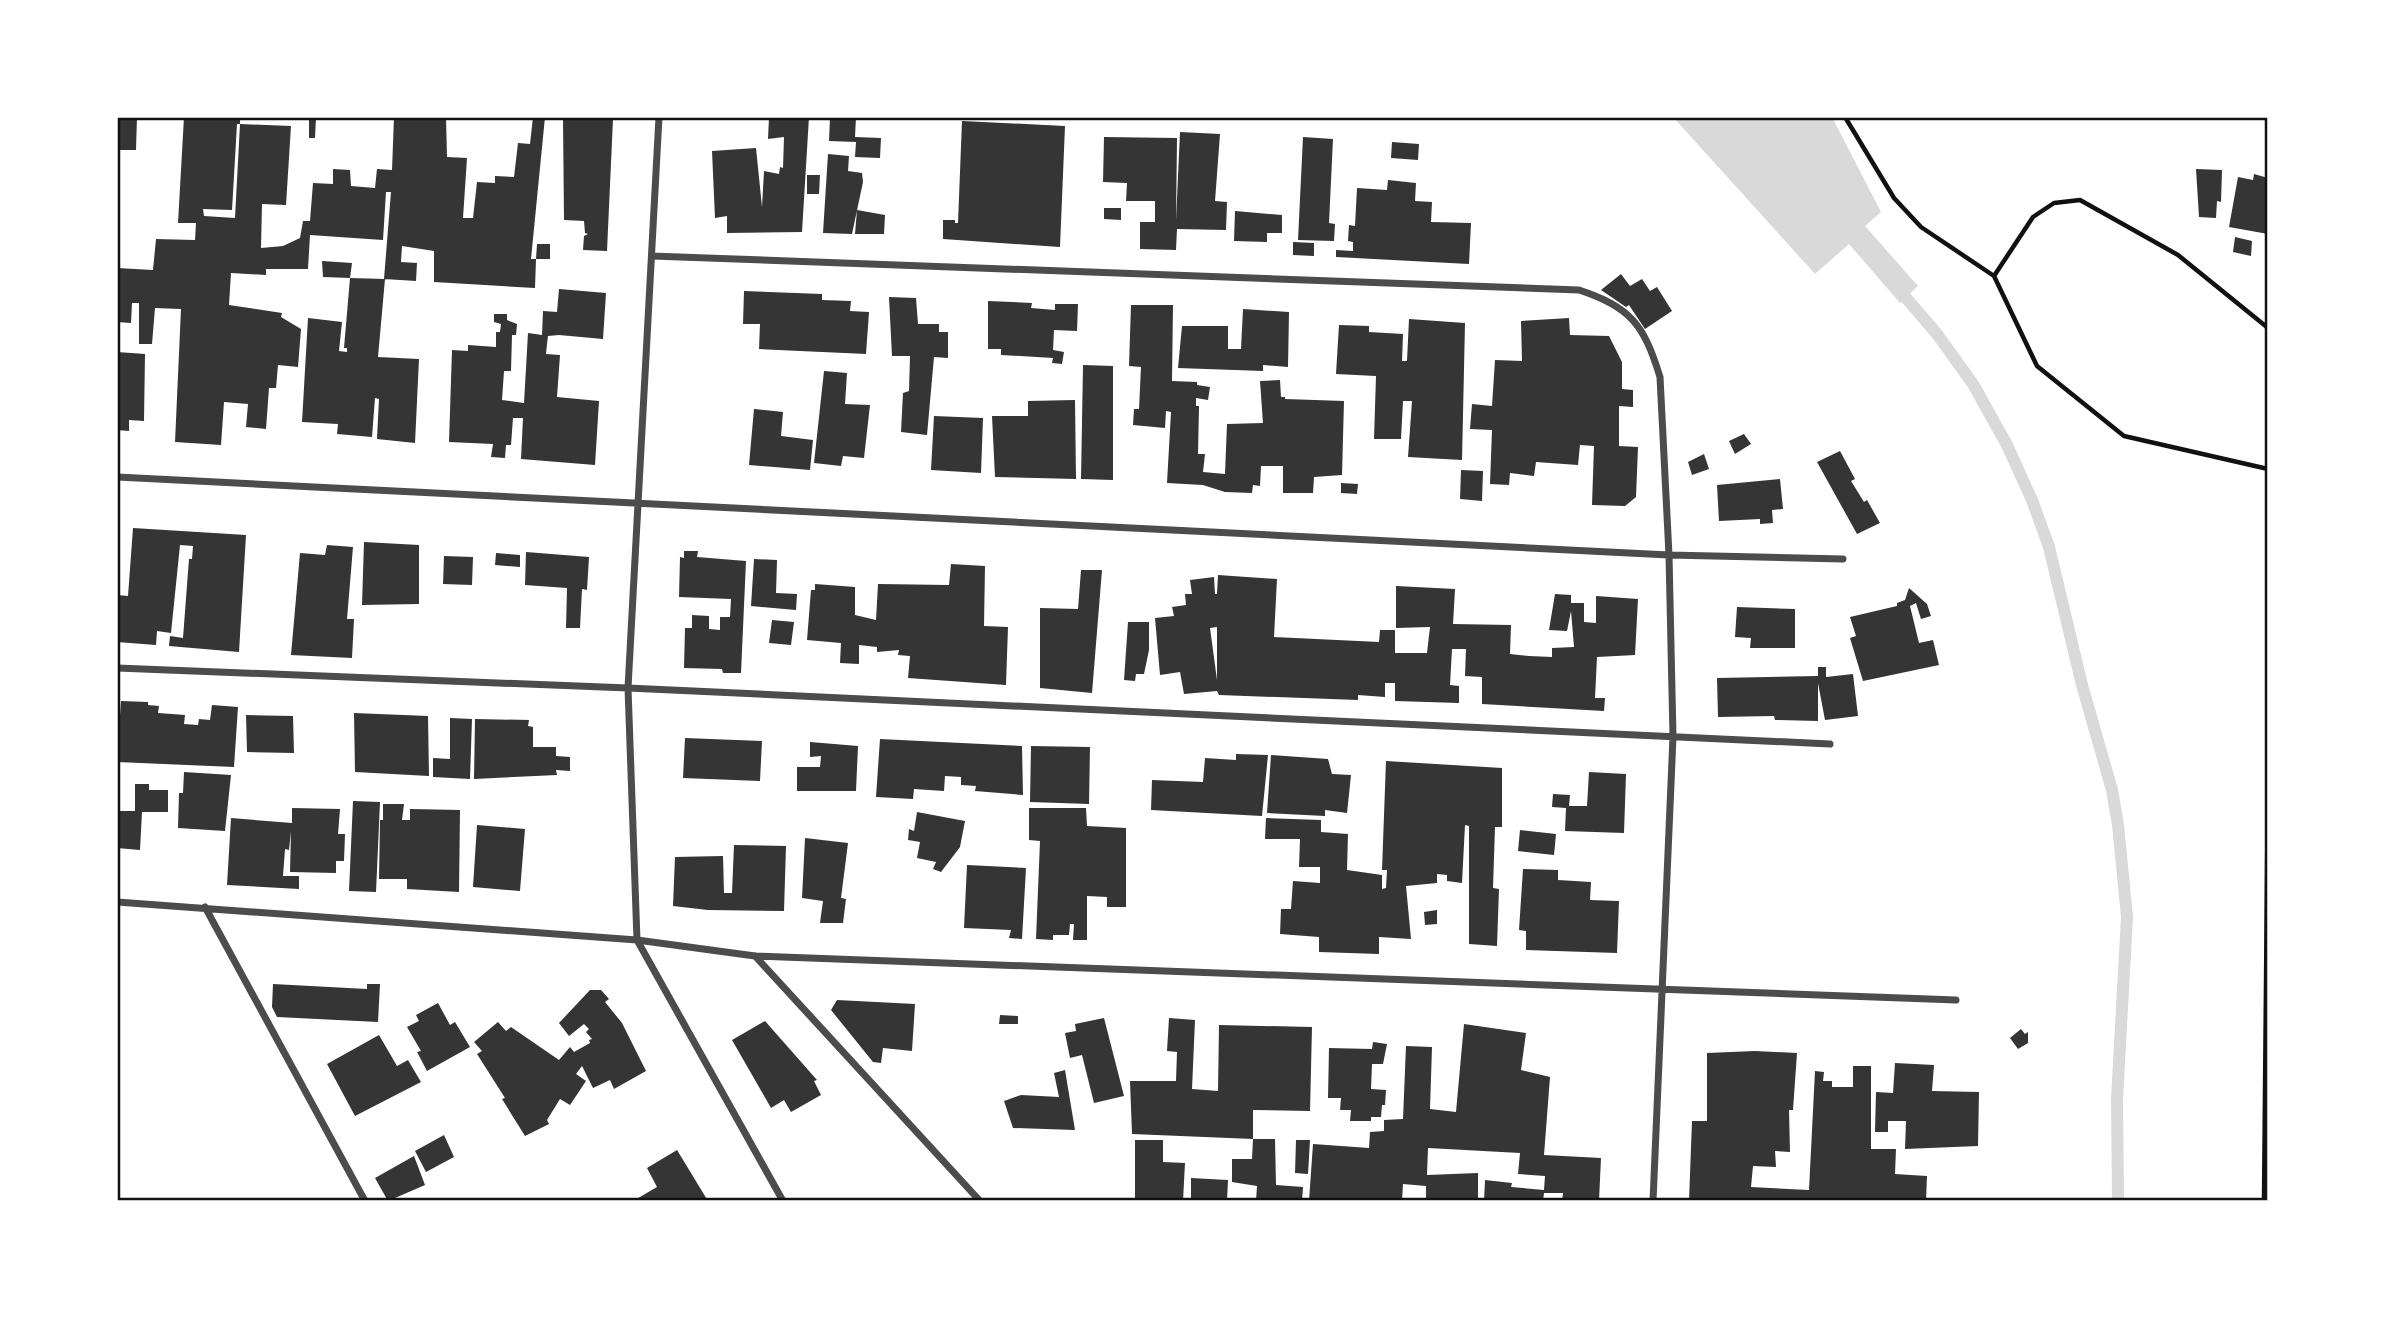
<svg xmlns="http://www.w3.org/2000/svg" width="2385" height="1318" viewBox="0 0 2385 1318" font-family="Montserrat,sans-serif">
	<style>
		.water { fill: #d9d9d9 }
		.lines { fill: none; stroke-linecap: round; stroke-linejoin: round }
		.stream { stroke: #d9d9d9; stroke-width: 12 }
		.building { fill: #353535; fill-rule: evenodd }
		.path { stroke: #111; stroke-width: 4.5 }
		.minor { stroke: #4c4c4c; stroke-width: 7 }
		.neatline { fill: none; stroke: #111; stroke-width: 2.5 }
	</style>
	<rect width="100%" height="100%" fill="#fff"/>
	<path class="water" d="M 1673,117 L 1832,117 L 1881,212 L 1865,226 L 1918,286 L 1900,303 L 1849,244 L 1815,274 Z"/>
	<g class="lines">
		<path class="stream" d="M 1895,285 L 1937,334 L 1973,384 L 2007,445 L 2032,500 L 2049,547 L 2082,685 L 2112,790 L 2118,825 L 2127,917 L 2117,1099 L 2118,1201"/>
	</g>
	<path class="building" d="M 117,117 L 137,117 L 136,150 L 117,150 Z
		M 184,117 L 240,117 L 240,124 L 237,124 L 232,210 L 203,209 L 204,216 L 235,218 L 240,124 L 291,126 L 286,205 L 262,204 L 261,248 L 283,246 L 300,238 L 303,221 L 310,221 L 313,183 L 333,184 L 333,169 L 350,170 L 351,186 L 375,188 L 377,169 L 392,170 L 394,117 L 446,118 L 447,157 L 467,158 L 463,218 L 473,218 L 477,182 L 495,183 L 495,176 L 514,177 L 518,143 L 530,144 L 533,117 L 545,117 L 531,259 L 536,259 L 535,288 L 434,282 L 434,251 L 402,246 L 401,262 L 417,263 L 416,281 L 384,279 L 391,192 L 386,192 L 383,240 L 310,235 L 308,269 L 266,269 L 266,275 L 231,273 L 229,305 L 282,313 L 281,317 L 301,329 L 298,367 L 278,365 L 276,388 L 269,388 L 266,429 L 246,427 L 248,404 L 224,402 L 221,445 L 175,442 L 181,309 L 155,308 L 152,344 L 139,344 L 139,303 L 132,303 L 131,323 L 117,322 L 117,268 L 153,270 L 156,239 L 195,240 L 196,223 L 178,223 Z
		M 769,117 L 809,117 L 802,232 L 727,233 L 727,216 L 715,218 L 712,151 L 756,148 L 762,207 L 764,171 L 779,174 L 780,167 L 783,168 L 784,137 L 768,139 Z
		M 830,117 L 856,117 L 855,137 L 881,138 L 880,158 L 855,157 L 856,142 L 829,141 Z
		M 309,118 L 316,118 L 315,138 L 309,138 Z
		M 563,119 L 613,119 L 607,251 L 583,250 L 584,236 L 588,234 L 585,233 L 584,221 L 564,220 Z
		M 962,121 L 1065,126 L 1060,247 L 943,239 L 943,220 L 955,220 L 955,223 L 958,223 Z
		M 1180,132 L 1220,134 L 1215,201 L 1227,202 L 1226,230 L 1177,229 L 1176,250 L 1140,249 L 1140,222 L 1155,222 L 1155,201 L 1126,201 L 1127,183 L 1103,182 L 1104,137 L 1177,138 L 1176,221 Z
		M 1303,137 L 1333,139 L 1329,223 L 1335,224 L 1334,241 L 1298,240 Z
		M 1392,142 L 1419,144 L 1418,160 L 1391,158 Z
		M 828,154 L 849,156 L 848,171 L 862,173 L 863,182 L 852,234 L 823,233 Z
		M 2196,169 L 2222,170 L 2221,202 L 2217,201 L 2216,218 L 2199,217 Z
		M 2254,174 L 2268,178 L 2268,234 L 2229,227 L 2238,177 L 2253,180 Z
		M 807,175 L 820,175 L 819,194 L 807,194 Z
		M 1388,180 L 1416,183 L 1415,201 L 1432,202 L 1431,222 L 1471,223 L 1469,264 L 1336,257 L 1336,250 L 1353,251 L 1353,242 L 1348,241 L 1349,225 L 1355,226 L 1357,188 L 1387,190 Z
		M 1104,208 L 1121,208 L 1121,220 L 1104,219 Z
		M 857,210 L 885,215 L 884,234 L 855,234 Z
		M 1235,211 L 1282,215 L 1282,233 L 1267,233 L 1267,242 L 1234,241 Z
		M 2235,237 L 2252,241 L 2251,256 L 2233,252 Z
		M 1293,242 L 1314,243 L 1314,256 L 1293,255 Z
		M 537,244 L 550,244 L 550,259 L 536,259 Z
		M 322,261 L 352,263 L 350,278 L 323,277 Z
		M 1621,274 L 1630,286 L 1642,279 L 1650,291 L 1657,287 L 1672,311 L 1645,329 L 1629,305 L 1626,307 L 1601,290 Z
		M 350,278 L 385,279 L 378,357 L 419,359 L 415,443 L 377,439 L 379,399 L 375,398 L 372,437 L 337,434 L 338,424 L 302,422 L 308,318 L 342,322 L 339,351 L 347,352 L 347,348 L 344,348 Z
		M 559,289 L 606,293 L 603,339 L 559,335 L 548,336 L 547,344 L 546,354 L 560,355 L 557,397 L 599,401 L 595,465 L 521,459 L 523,418 L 513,418 L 511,445 L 506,445 L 505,458 L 491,457 L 493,444 L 449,442 L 452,350 L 468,351 L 468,345 L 496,347 L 496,332 L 500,332 L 501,324 L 494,322 L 494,314 L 507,314 L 507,320 L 517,324 L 516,335 L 512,335 L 511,371 L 504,371 L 502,400 L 524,403 L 528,333 L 542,335 L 543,311 L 557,312 Z
		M 744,291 L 822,294 L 822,300 L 851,301 L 850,311 L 869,312 L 866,354 L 759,349 L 760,324 L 743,324 Z
		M 889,297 L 916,298 L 918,324 L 939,324 L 939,332 L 948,332 L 948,358 L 934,357 L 927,435 L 901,432 L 903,393 L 909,391 L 910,356 L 892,356 Z
		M 988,301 L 1032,303 L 1031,308 L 1055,310 L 1055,304 L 1078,304 L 1077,331 L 1054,330 L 1053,350 L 1064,352 L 1062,364 L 1052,363 L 1053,358 L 1001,355 L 1001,349 L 988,349 Z
		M 1131,305 L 1173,305 L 1172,381 L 1197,382 L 1197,385 L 1210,387 L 1208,400 L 1196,398 L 1196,406 L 1199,406 L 1198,454 L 1205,454 L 1203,472 L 1225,474 L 1227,424 L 1263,423 L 1260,381 L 1280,380 L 1281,397 L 1285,397 L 1285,399 L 1344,401 L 1342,475 L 1314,477 L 1313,493 L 1283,493 L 1283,466 L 1261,466 L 1260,486 L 1253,485 L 1252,493 L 1225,492 L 1203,485 L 1167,483 L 1171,412 L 1166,411 L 1165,428 L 1133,425 L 1134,409 L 1139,409 L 1141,367 L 1129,366 Z
		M 1243,309 L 1289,312 L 1288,367 L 1263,365 L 1263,371 L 1178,368 L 1182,326 L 1228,326 L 1228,349 L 1241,349 Z
		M 1569,318 L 1570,335 L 1609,336 L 1622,362 L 1622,389 L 1633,390 L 1633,407 L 1619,406 L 1619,446 L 1638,447 L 1636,497 L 1625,506 L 1592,505 L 1594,446 L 1580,445 L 1578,465 L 1536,462 L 1534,476 L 1510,473 L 1509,485 L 1490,484 L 1492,430 L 1470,429 L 1472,404 L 1492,406 L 1495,360 L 1522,361 L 1521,321 Z
		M 1409,319 L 1465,323 L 1462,460 L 1408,457 L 1412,401 L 1403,401 L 1401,439 L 1374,439 L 1376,376 L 1336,374 L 1339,325 L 1369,326 L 1369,332 L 1403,334 L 1402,361 L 1407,361 Z
		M 117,352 L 145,354 L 144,421 L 129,420 L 129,431 L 117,430 Z
		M 1083,365 L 1113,366 L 1113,480 L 1081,479 Z
		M 824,371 L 847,373 L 845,404 L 870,405 L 864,458 L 843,456 L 841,466 L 814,463 Z
		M 1075,400 L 1076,479 L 995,477 L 992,416 L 1028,416 L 1028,401 Z
		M 754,409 L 783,412 L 781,436 L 813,440 L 810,470 L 749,465 Z
		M 934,416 L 983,418 L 981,473 L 931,470 Z
		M 1744,434 L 1751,444 L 1735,454 L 1729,441 Z
		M 1840,451 L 1855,479 L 1851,481 L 1864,502 L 1867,500 L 1880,523 L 1857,534 L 1817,462 Z
		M 1704,454 L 1709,469 L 1692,475 L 1688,462 Z
		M 1461,470 L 1483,471 L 1482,501 L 1460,499 Z
		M 1780,479 L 1783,509 L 1772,510 L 1773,523 L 1760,524 L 1760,519 L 1719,521 L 1717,485 Z
		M 1341,483 L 1358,484 L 1357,494 L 1341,493 Z
		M 133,528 L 246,535 L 239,652 L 169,646 L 170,636 L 183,638 L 189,559 L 192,559 L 193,546 L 180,545 L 171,633 L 157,631 L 156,645 L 117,642 L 117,595 L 128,596 Z
		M 364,542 L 419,545 L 419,604 L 362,605 Z
		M 327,545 L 353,547 L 347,619 L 354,619 L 352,658 L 291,655 L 300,553 L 325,555 Z
		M 684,551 L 698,551 L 697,557 L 746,561 L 741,673 L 723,673 L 722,669 L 684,668 L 685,628 L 692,628 L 692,615 L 709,616 L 709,629 L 720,630 L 720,617 L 730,617 L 731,599 L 679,597 L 680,557 L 684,558 Z
		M 526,552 L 589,557 L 587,590 L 582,589 L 580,628 L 566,628 L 567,588 L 525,585 Z
		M 496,553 L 520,555 L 520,567 L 495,565 Z
		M 444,556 L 473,557 L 472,585 L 443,584 Z
		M 754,559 L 777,560 L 776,593 L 797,594 L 796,610 L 751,606 Z
		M 951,564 L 985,566 L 984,626 L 1008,627 L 1006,685 L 908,678 L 910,656 L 898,655 L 899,650 L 877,652 L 877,647 L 859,645 L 859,664 L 840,663 L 841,643 L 807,640 L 811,590 L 815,590 L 815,584 L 855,587 L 855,615 L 876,620 L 878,584 L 949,585 Z
		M 1081,570 L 1102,570 L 1092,693 L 1040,688 L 1040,608 L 1078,609 Z
		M 1218,575 L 1277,579 L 1274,637 L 1379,642 L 1380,630 L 1395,630 L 1395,653 L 1427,653 L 1430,627 L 1396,628 L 1396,586 L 1455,589 L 1453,624 L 1511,625 L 1510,654 L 1529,656 L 1552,657 L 1552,648 L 1574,647 L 1571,611 L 1567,631 L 1549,630 L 1555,594 L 1571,595 L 1571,603 L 1584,603 L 1584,622 L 1596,623 L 1596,596 L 1638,599 L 1635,655 L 1597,657 L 1595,698 L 1605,698 L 1604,711 L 1482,704 L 1482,677 L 1465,676 L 1466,649 L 1452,649 L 1450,685 L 1459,686 L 1459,703 L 1395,701 L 1395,683 L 1385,683 L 1385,697 L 1358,695 L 1358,700 L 1219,695 L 1217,691 L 1184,694 L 1180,672 L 1160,675 L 1155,618 L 1174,616 L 1172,607 L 1186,605 L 1185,594 L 1192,594 L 1190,580 L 1214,577 L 1215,594 L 1217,594 ZM 1217,627 L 1217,680 L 1210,628 Z
		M 1909,588 L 1927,604 L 1931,616 L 1921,619 L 1916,603 L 1910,606 L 1919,643 L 1933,640 L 1939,665 L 1863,681 L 1850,638 L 1856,636 L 1850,617 L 1897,606 L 1897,603 L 1905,600 Z
		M 1737,607 L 1795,609 L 1795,648 L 1750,648 L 1751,638 L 1735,637 Z
		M 772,620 L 794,622 L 791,645 L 769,643 Z
		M 1128,622 L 1149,622 L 1149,650 L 1144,674 L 1136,674 L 1135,681 L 1124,680 Z
		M 1818,667 L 1826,667 L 1826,677 L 1853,674 L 1858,716 L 1825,720 L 1818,683 L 1818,721 L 1775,720 L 1774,716 L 1718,717 L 1717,678 L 1818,676 Z
		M 121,701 L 148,702 L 148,705 L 159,706 L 158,713 L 185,715 L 184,724 L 198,725 L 199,719 L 210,720 L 212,705 L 238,707 L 234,767 L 117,762 Z
		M 354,713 L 428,716 L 429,776 L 355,772 Z
		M 246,715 L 293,716 L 294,753 L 247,752 Z
		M 450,718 L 472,719 L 470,779 L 433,777 L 433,758 L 450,759 Z
		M 475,719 L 529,720 L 528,726 L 533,727 L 533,747 L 556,747 L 556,756 L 570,757 L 570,771 L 556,770 L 557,775 L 474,779 Z
		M 685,738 L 762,741 L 760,781 L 683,778 Z
		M 880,739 L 1022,746 L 1023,795 L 975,791 L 976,786 L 961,785 L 961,777 L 945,776 L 944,791 L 914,789 L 913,799 L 876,797 Z
		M 810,742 L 858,746 L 856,791 L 797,791 L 797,767 L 820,767 L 821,756 L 810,757 Z
		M 1031,746 L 1090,747 L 1089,804 L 1030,802 Z
		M 1236,754 L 1268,755 L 1262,816 L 1151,810 L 1152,780 L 1203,782 L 1205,758 L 1236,760 Z
		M 1271,755 L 1328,759 L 1332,774 L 1351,775 L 1347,813 L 1325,810 L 1325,816 L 1267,813 Z
		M 1386,761 L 1502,768 L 1502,827 L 1495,827 L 1493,888 L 1499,889 L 1497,946 L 1469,944 L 1469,826 L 1465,825 L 1462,883 L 1447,881 L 1447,875 L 1437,874 L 1437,883 L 1406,886 L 1411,939 L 1379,937 L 1379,954 L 1319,952 L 1319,937 L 1280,934 L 1281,909 L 1291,909 L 1293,881 L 1320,883 L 1320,867 L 1299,867 L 1300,839 L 1265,839 L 1266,818 L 1321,820 L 1321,832 L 1348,834 L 1347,870 L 1382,875 L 1382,889 L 1386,888 L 1387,870 L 1382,870 Z
		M 184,772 L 231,775 L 225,831 L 178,828 L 179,793 L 183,793 Z
		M 1589,772 L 1626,774 L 1624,833 L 1565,831 L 1566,808 L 1552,807 L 1553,794 L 1570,795 L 1569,806 L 1587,806 Z
		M 135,784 L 149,784 L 149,790 L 168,790 L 168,812 L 142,812 L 140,850 L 117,848 L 118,811 L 135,811 Z
		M 353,801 L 380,802 L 376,892 L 349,891 Z
		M 383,804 L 404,804 L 402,820 L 410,820 L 410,809 L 460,810 L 459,892 L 407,889 L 407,879 L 379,879 L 380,820 L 383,820 Z
		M 292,808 L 340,809 L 338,834 L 345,834 L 344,861 L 336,861 L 336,873 L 290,872 L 291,831 L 289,850 L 285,849 L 283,876 L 299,876 L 299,889 L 227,885 L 231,818 L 292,823 Z
		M 1029,808 L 1086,808 L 1087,826 L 1126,828 L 1126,907 L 1107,907 L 1107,897 L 1087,896 L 1087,940 L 1073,940 L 1074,924 L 1070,924 L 1069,935 L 1053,935 L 1053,940 L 1036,939 L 1040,841 L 1029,840 Z
		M 917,812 L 965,821 L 960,847 L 941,872 L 933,869 L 936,862 L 917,858 L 920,842 L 908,840 L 909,829 L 914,831 Z
		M 477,825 L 525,829 L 520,891 L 473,887 Z
		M 1520,830 L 1556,834 L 1554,855 L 1518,851 Z
		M 805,838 L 848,843 L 841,898 L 846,899 L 843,923 L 820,923 L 823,901 L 802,898 Z
		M 734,845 L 786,846 L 784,911 L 708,910 L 673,906 L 675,857 L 723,856 L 724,893 L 732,893 Z
		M 967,865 L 1026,868 L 1022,939 L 1009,938 L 1011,930 L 964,928 Z
		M 1523,869 L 1558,870 L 1558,880 L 1591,882 L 1590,900 L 1619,901 L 1617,953 L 1526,950 L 1526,931 L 1519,930 Z
		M 1437,910 L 1437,924 L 1425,925 L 1424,912 Z
		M 273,984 L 367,989 L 367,984 L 380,984 L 378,1022 L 277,1017 L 272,1007 Z
		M 590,990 L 601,990 L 609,999 L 605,1002 L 622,1023 L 646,1071 L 614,1089 L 610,1080 L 593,1088 L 582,1066 L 576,1074 L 586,1081 L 570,1105 L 560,1099 L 547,1120 L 549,1124 L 525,1136 L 502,1099 L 505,1098 L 477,1054 L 482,1051 L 474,1042 L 498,1022 L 506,1031 L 511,1027 L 559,1060 L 570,1047 L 574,1052 L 590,1043 L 589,1040 L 592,1039 L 586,1032 L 589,1029 L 584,1024 L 569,1036 L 559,1023 Z
		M 837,1000 L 915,1004 L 912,1051 L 883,1048 L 881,1063 L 873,1062 L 831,1010 Z
		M 438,1003 L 450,1025 L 455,1022 L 470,1047 L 427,1071 L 417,1052 L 421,1051 L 407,1027 L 419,1021 L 416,1015 Z
		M 1000,1015 L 1018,1016 L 1018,1024 L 999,1024 Z
		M 1104,1018 L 1124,1096 L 1094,1103 L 1082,1055 L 1070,1058 L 1065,1033 L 1076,1031 L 1075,1024 Z
		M 1169,1018 L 1195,1020 L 1192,1089 L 1218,1091 L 1219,1025 L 1312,1027 L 1310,1111 L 1253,1110 L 1253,1139 L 1132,1134 L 1130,1081 L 1176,1081 L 1177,1052 L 1167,1051 Z
		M 765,1021 L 817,1080 L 814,1081 L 821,1095 L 791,1112 L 784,1100 L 771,1108 L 732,1040 Z
		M 1464,1024 L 1526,1033 L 1521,1070 L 1550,1077 L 1544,1155 L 1601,1158 L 1599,1201 L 1562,1201 L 1563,1193 L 1544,1193 L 1543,1201 L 1484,1201 L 1485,1180 L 1512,1183 L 1511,1187 L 1544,1190 L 1545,1176 L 1518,1174 L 1520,1153 L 1428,1148 L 1427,1175 L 1478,1173 L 1478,1201 L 1426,1201 L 1426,1186 L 1403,1184 L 1402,1201 L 1309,1201 L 1313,1144 L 1369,1148 L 1370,1132 L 1384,1131 L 1384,1120 L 1403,1119 L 1406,1046 L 1432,1047 L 1430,1109 L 1456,1112 Z
		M 2021,1029 L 2025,1034 L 2028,1032 L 2028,1043 L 2018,1049 L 2010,1038 Z
		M 379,1035 L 397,1066 L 408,1060 L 421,1082 L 355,1116 L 327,1064 Z
		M 1373,1042 L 1387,1044 L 1383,1064 L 1372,1064 L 1371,1089 L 1386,1090 L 1385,1105 L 1382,1105 L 1381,1117 L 1371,1117 L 1371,1121 L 1350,1121 L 1351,1110 L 1340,1110 L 1341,1098 L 1328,1098 L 1329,1048 L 1372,1049 Z
		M 1755,1051 L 1797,1053 L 1793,1110 L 1789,1110 L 1790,1152 L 1775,1151 L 1776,1167 L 1753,1166 L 1751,1187 L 1809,1190 L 1815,1071 L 1824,1072 L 1823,1081 L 1832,1081 L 1832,1087 L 1853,1087 L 1853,1066 L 1871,1066 L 1871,1149 L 1896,1149 L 1895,1174 L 1927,1176 L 1926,1201 L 1689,1201 L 1692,1121 L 1707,1121 L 1707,1053 Z
		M 1895,1063 L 1934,1065 L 1932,1091 L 1979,1092 L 1978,1146 L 1905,1149 L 1906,1121 L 1888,1121 L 1888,1132 L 1875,1132 L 1876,1092 L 1893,1093 Z
		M 1065,1070 L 1075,1130 L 1013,1128 L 1004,1101 L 1021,1095 L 1059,1097 L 1054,1073 Z
		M 444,1135 L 454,1157 L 426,1172 L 415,1151 Z
		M 1253,1139 L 1275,1139 L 1276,1185 L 1303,1187 L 1302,1201 L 1256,1201 L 1257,1186 L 1232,1182 L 1232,1159 L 1252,1159 Z
		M 1135,1140 L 1163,1140 L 1163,1162 L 1185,1163 L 1183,1201 L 1135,1201 Z
		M 1296,1140 L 1310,1140 L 1308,1174 L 1295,1173 Z
		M 677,1150 L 708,1201 L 633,1201 L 657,1187 L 647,1168 Z
		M 414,1156 L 425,1185 L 388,1201 L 375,1178 Z
		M 1191,1178 L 1228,1180 L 1227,1201 L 1191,1201 Z"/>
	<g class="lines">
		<path class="path" d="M 1845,117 L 1894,198 L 1921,227 L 1994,276 L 2037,366 L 2124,436 L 2268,469
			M 1994,276 L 2033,217 L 2054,203 L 2080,200 L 2178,255 L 2268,328
			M 2264,1201 L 2268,768"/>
		<path class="minor" d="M 659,117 L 628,688 L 637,940 L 783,1201
			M 652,256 L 1579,290 C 1631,307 1644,325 1660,377 L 1669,555 L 1673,737 L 1653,1201
			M 117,477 L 1669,555 L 1843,559
			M 117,668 L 628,688 L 1830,744
			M 117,902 L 637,940 L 755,956 L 1956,1000
			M 205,907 L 365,1201
			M 755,956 L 980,1201"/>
	</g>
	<rect width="2385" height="1318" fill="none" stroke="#ffffff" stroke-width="238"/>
	<rect x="119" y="119" width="2147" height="1080" class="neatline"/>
</svg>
